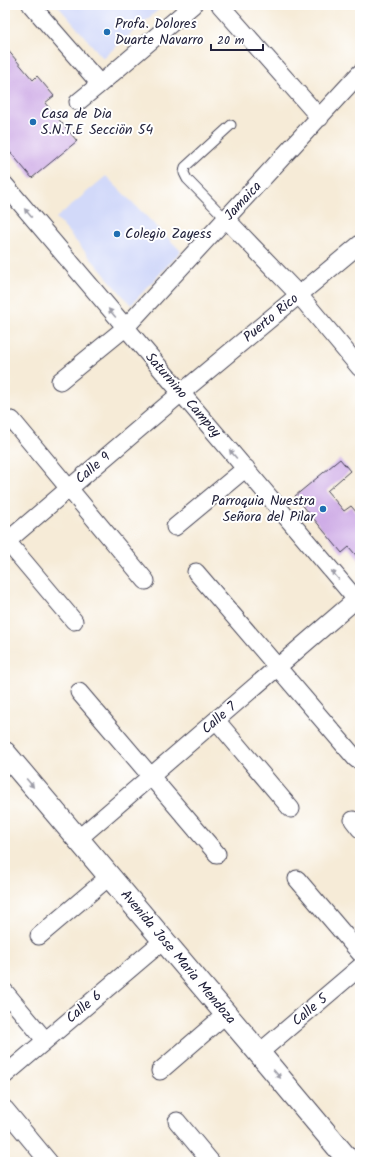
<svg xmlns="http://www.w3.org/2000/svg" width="365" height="1167" viewBox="0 0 365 1167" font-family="Kalam,sans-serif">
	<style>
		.built { fill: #d2d9f9 }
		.building { fill: #cca8e5 }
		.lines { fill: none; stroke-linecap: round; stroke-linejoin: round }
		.service-casing { stroke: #424052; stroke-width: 11 }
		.minor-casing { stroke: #424052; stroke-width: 19 }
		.tertiary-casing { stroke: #424052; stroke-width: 24 }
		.service { stroke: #fff; stroke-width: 9 }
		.minor { stroke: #fff; stroke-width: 17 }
		.tertiary { stroke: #fff; stroke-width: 22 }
		.oneway { fill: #9c9ca7 }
		.poi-dot { fill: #1f6fb2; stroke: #fff; stroke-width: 1.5 }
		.labels { text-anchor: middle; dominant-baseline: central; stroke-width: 4; stroke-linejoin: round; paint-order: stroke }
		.poi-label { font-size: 14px; fill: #22223b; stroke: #fff; text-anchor: start }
		.street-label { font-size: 14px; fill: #22223b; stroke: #fff }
	</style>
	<rect width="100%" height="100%" fill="#fff"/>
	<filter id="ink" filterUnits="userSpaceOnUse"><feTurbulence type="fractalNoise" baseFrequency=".025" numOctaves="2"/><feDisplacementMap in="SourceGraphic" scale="8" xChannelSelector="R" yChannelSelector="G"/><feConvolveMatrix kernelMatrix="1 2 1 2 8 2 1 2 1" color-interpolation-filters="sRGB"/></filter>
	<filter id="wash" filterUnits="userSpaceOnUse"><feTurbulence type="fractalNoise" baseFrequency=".012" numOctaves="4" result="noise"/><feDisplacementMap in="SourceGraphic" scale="16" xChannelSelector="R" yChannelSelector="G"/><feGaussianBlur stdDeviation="0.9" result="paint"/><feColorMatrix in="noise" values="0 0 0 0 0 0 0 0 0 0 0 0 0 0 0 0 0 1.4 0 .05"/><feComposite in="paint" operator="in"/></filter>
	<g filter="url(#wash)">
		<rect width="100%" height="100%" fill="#f6ebd7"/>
		<path class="built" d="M 57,5 L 164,5 L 103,58 Z
			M 106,176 L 181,251 L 131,305 L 56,218 Z"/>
		<g id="blocks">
			<path class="building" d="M 6,48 L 33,80 L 37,76 L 54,96 L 45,103 L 77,141 L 32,178 L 5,146 L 5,49 Z
				M 340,459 L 350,471 L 327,491 L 344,511 L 351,506 L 358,514 L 360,512 L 360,560 L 349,547 L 342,553 L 295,496 Z"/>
		</g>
	</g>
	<g filter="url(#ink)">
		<use href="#blocks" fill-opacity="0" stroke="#424052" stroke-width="1"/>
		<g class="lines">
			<g class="service-casing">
				<path id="service" d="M 226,219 L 187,179 L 184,173 L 185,167 L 231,125"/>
			</g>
			<g class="minor-casing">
				<path id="minor" d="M 31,5 L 100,84
					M 220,5 L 320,118
					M 78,102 L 100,84 L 193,5
					M 5,185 C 123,325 242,464 360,604
					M 226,219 L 299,295 L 360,368
					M 60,381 L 125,328 L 360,73
					M 12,420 L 146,581
					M 175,527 L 246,468
					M 5,539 L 74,621
					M 5,543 L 181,393 L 360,244
					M 196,572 L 356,759
					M 79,692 L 217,854
					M 216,720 L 291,809
					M 353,820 L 360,829
					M 78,839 L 360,596
					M 297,879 L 360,953
					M 39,936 L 110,876
					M 5,992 L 45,1040
					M 259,1053 L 360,967
					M 160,1071 L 226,1014
					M 5,1075 L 164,940
					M 5,1109 L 49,1162
					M 177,1121 L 211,1162"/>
			</g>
			<g class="tertiary-casing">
				<path id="tertiary" d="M 5,753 L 259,1053 L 350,1162"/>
			</g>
			<use href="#service" class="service"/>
			<use href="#minor" class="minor"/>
			<use href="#tertiary" class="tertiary"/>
		</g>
		<defs><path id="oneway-solid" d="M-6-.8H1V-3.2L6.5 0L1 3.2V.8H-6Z"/></defs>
		<g class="oneway">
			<use href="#oneway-solid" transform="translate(28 213) rotate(-130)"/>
			<use href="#oneway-solid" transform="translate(112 313) rotate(-130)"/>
			<use href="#oneway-solid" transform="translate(233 454) rotate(-130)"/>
			<use href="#oneway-solid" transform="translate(335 575) rotate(-130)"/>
			<use href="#oneway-solid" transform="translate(30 783) rotate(50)"/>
			<use href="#oneway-solid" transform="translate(277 1074) rotate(50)"/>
		</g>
	</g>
	<g class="poi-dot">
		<circle cx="107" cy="32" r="4"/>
		<circle cx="33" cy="122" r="4"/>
		<circle cx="117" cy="234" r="4"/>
		<circle cx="323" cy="509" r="4"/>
	</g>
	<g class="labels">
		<g class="poi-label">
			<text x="115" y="24">Profa. Dolores<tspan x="115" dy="16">Duarte Navarro</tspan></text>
			<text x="41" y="114">Casa de Dia<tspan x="41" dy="16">S.N.T.E Secciön 54</tspan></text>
			<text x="125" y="234">Colegio Zayess</text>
			<text x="315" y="501" text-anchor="end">Parroquia Nuestra<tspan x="315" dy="16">Señora del Pilar</tspan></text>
		</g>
		<g class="street-label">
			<text transform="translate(243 201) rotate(-47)">Jamaica</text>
			<text transform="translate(271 318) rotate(-40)">Puerto Rico</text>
			<text transform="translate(183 395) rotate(49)">Saturnino Campoy</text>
			<text transform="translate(93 468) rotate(-40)">Calle 9</text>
			<text transform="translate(219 718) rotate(-41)">Calle 7</text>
			<text transform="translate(178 957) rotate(50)">Avenida Jose Maria Mendoza</text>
			<text transform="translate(84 1007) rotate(-40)">Calle 6</text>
			<text transform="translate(310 1010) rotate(-40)">Calle 5</text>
		</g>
	</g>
	<rect width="365" height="1167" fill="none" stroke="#fff" stroke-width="20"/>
	<path d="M211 44v6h52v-6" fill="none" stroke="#22223b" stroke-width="2"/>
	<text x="217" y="44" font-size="12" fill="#22223b" stroke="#ffffff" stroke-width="3" paint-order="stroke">20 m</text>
</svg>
